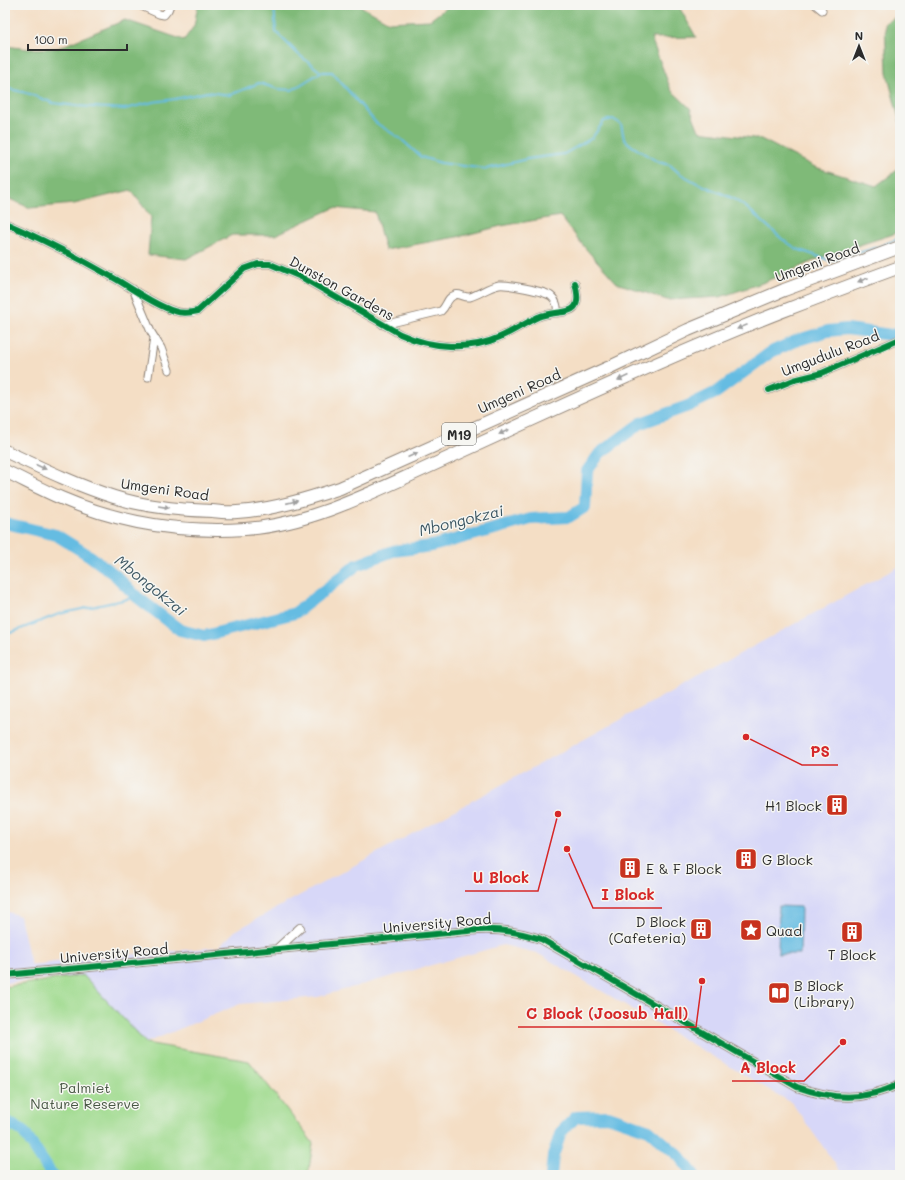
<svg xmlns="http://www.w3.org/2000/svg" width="905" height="1180" viewBox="0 0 905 1180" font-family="Mali,sans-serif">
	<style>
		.built { fill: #d7d7f8 }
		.green { fill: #9fda8d; stroke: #65825c }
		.forest { fill: #7fba78; stroke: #557252 }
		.water { fill: #65bce2; stroke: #487486 }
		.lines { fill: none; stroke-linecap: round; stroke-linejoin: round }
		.stream { stroke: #65bce2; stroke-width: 2 }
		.river { stroke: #65bce2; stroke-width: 12 }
		.minor-casing { stroke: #908478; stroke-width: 9 }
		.tertiary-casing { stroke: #908478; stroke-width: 10 }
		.motorway-casing { stroke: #908478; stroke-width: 14 }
		.minor { stroke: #fff; stroke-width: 7 }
		.tertiary { stroke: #fff; stroke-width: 8 }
		.motorway { stroke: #fff; stroke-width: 12 }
		.cycleway-casing { stroke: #f6f6f2; stroke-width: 8 }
		.cycleway { stroke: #00873e; stroke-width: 6 }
		.oneway { fill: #a0a0a0 }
		.labels { text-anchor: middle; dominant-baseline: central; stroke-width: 3; stroke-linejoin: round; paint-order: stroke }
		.shield { fill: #f6f6f2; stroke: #686867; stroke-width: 1 }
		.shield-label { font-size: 13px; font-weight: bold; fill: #2b2b2b }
		.street-label { font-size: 14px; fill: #2b2b2b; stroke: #f6f6f2 }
		.poi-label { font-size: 14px; fill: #2b2b2b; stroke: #f6f6f2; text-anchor: start }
		.park-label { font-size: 14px; fill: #485744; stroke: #f6f6f2 }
		.water-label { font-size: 15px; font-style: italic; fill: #3c5662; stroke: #f6f6f2 }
		.leader { fill: none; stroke: #d62828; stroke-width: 1.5 }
		.callout-dot { fill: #d62828; stroke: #f6f6f2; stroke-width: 1.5 }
		.callout-label { font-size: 15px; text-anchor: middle; font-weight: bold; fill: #d62828; stroke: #f6f6f2; stroke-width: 3; stroke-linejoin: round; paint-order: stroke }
	</style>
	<rect width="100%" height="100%" fill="#f6f6f2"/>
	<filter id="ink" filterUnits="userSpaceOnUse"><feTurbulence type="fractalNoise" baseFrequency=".025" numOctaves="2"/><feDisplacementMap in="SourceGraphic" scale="8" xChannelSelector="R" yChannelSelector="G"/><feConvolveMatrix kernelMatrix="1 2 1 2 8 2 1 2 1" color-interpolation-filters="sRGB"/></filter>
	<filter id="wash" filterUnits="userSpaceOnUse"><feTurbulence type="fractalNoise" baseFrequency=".012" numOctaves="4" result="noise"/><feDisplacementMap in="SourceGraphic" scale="16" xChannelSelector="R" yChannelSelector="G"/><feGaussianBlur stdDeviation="0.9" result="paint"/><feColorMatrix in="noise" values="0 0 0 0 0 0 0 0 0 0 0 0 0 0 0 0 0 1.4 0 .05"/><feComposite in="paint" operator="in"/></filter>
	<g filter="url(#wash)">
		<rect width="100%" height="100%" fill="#f4dec5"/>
		<path class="built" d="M 900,566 L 900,1175 L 843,1175 L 792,1103 L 537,953 L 503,945 L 318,997 L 240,1004 L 143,1044 L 83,975 L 5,983 L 5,913 L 8,912 L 20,916 L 31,965 L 89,958 L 219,947 L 235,931 Z"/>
		<path class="green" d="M 83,975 L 146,1043 L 249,1061 L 313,1143 L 308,1175 L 5,1175 L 5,987 Z"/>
		<path class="forest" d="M 198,5 L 361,5 L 362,7 L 389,22 L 430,20 L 450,5 L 678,5 L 696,37 L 651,38 L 671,90 L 690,108 L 699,131 L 761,139 L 815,167 L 876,186 L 900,168 L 900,232 L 825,256 L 762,283 L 720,297 L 667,300 L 617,283 L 586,249 L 560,216 L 501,226 L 462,236 L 385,250 L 375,212 L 334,208 L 275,235 L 232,235 L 186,259 L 148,255 L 151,217 L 131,190 L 74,204 L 30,208 L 5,197 L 5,46 L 29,49 L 58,48 L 125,20 L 184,40 L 194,26 Z
			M 900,15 L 900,123 L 887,73 L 885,23 Z"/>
		<path class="water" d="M 779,906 L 801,907 L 800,954 L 778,954 Z"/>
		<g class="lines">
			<path class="stream" d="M 274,5 L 276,32 L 298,54 L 321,72
				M 5,88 L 27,93 L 53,103 L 77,106 L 125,109 L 153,102 L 175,99 L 207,92 L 230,95 L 259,83 L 278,89 L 292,90 L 321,72 L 332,72 L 376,123 L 401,139 L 421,157 L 441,163 L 486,169 L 527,159 L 564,154 L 592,138 L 604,121 L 613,119 L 621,124 L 624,139 L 632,146 L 658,162 L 670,165 L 679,173 L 697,183 L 732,198 L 746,207 L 782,239 L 797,249 L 831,261 L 878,247 L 900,238
				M 5,635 L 59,614 L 137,597"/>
			<path class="river" d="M 5,523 L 56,535 L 90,556 L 115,575 L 137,597 L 180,630 L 204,636 L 295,613 L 357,565 L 393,551 L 432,546 L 531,519 L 569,517 L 585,507 L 587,471 L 600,453 L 641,423 L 688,406 L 717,392 L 771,352 L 798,340 L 828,331 L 847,329 L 891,335 L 900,333
				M 5,1121 L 23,1131 L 52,1175
				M 551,1175 L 553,1156 L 561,1132 L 576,1117 L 608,1116 L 649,1130 L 679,1156 L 694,1175"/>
		</g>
	</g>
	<g filter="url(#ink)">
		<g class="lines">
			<g class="minor-casing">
				<path id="minor" d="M 139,5 L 159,14 L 164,15 L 168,10 L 170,5
					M 816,5 L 822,10
					M 5,223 C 42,239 77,257 112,277 C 132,288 152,304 174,311 C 183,314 190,313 198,311 L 244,269 L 258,264 L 270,264 L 301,277 L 400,334 C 431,348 469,351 500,337 C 514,331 525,323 538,317 C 562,308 585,320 575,283
					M 133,289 L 151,332 L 161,348 L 169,370
					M 383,325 L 441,311 C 447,306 447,297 455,295 C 460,293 464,298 470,297 C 480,294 488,287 499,285 C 507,284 544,291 551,296 C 556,300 558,307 557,313
					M 148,377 L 154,338
					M 769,390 L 794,380 L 822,373 L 900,339"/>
			</g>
			<g class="tertiary-casing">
				<path id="tertiary" d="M 277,949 L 300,928
					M 5,975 L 478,930 C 504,929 517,932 541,939 L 797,1087 C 834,1100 864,1101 900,1084"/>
			</g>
			<g class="motorway-casing">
				<path id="motorway" d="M 5,451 C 41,468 76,485 114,497 C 145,507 180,510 212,511 C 220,512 229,513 237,512 C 271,510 307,499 340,488 L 610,367 L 688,330 L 784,290 L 900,247
					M 5,471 C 24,480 42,490 61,498 C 119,523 182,533 245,529 C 303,525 361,498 413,474 C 452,456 492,438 531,420 C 614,382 698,344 783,311 C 822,296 861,281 900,267"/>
			</g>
			<use href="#minor" class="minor"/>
			<use href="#tertiary" class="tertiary"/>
			<use href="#motorway" class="motorway"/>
			<g class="cycleway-casing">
				<path id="cycleway" d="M 5,223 C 42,239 77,257 112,277 C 132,288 152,304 174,311 C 183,314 190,313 198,311 L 244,269 L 258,264 L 270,264 L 301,277 L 400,334 C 431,348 469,351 500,337 C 514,331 525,323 538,317 C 562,308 585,320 575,283
					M 769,390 L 794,380 L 822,373 L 900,339
					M 5,975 L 478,930 C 504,929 517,932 541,939 L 797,1087 C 834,1100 864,1101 900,1084"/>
			</g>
			<use href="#cycleway" class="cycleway"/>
		</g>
		<defs><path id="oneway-solid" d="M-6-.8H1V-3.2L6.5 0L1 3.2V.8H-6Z"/></defs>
		<g class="oneway">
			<use href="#oneway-solid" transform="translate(863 280) rotate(159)"/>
			<use href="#oneway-solid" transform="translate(742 327) rotate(158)"/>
			<use href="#oneway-solid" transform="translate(623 378) rotate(156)"/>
			<use href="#oneway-solid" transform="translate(504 432) rotate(155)"/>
			<use href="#oneway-solid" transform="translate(413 455) rotate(-24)"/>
			<use href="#oneway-solid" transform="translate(41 467) rotate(24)"/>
			<use href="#oneway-solid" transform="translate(292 502) rotate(-13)"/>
			<use href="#oneway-solid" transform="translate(164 507) rotate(9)"/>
		</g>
	</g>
	<defs>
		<g id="building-square" transform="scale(1.15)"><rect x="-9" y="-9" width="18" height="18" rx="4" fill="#c8321e" stroke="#f6f6f2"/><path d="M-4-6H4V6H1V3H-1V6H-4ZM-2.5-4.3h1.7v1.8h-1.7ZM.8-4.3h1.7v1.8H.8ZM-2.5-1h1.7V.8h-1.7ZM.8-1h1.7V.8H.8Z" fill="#fff"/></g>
		<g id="sight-square" transform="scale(1.15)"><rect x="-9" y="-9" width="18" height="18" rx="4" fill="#c8321e" stroke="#f6f6f2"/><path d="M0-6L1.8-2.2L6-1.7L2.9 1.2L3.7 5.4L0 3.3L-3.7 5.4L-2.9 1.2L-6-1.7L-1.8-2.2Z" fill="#fff"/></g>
		<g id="library-square" transform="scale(1.15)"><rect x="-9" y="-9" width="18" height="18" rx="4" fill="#c8321e" stroke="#f6f6f2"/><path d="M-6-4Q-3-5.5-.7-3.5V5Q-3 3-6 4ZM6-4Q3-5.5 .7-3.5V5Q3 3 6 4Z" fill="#fff"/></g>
	</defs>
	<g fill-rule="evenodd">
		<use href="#building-square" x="837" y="805"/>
		<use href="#building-square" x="746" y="859"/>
		<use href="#building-square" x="630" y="868"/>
		<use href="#building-square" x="701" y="929"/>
		<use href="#sight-square" x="751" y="930"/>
		<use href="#building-square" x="852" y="932"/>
		<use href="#library-square" x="779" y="993"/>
	</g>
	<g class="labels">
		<rect class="shield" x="442" y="423" width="34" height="22" rx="3"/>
		<g class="shield-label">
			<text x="459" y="434">M19</text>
		</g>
		<g class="street-label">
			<text transform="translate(817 262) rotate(-20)">Umgeni Road</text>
			<text transform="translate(342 288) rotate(29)">Dunston Gardens</text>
			<text transform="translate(830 353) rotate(-21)">Umgudulu Road</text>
			<text transform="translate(519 391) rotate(-24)">Umgeni Road</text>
			<text transform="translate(165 489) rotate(8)">Umgeni Road</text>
			<text transform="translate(437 923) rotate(-5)">University Road</text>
			<text transform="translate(114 953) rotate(-5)">University Road</text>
		</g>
		<g class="poi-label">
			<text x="822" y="805" text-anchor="end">H1 Block</text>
			<text x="762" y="859">G Block</text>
			<text x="646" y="868">E &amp; F Block</text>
			<text x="686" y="921" text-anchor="end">D Block<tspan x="686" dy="16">(Cafeteria)</tspan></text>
			<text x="766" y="930">Quad</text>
			<text x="852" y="954" text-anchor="middle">T Block</text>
			<text x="794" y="985">B Block<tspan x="794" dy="16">(Library)</tspan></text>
		</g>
		<g class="park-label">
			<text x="85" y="1087">Palmiet<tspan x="85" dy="16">Nature Reserve</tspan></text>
		</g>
		<g class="water-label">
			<text transform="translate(461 520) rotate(-14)">Mbongokzai</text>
			<text transform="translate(151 585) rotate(39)">Mbongokzai</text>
		</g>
	</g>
	<path class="leader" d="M746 737L802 765H838M558 814L538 891H465M567 849L593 908H662M702 981L696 1027H518M843 1042L804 1081H732"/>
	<g class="callout-dot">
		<circle cx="746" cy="737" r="4"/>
		<circle cx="558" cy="814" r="4"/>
		<circle cx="567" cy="849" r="4"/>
		<circle cx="702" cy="981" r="4"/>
		<circle cx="843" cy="1042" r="4"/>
	</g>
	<g class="callout-label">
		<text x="820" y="757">PS</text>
		<text x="501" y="883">U Block</text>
		<text x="628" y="900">I Block</text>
		<text x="607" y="1019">C Block (Joosub Hall)</text>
		<text x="768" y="1073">A Block</text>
	</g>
	<rect width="905" height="1180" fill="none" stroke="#f6f6f2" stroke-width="20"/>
	<g transform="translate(859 46)" stroke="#f6f6f2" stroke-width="3" paint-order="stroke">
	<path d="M0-3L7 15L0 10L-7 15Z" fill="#2b2b2b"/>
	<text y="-6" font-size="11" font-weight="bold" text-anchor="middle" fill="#2b2b2b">N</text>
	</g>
	<path d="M28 44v6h99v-6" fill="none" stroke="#2b2b2b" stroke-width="2"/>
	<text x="34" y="44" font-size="12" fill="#2b2b2b" stroke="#f6f6f2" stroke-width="3" paint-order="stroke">100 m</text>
</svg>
